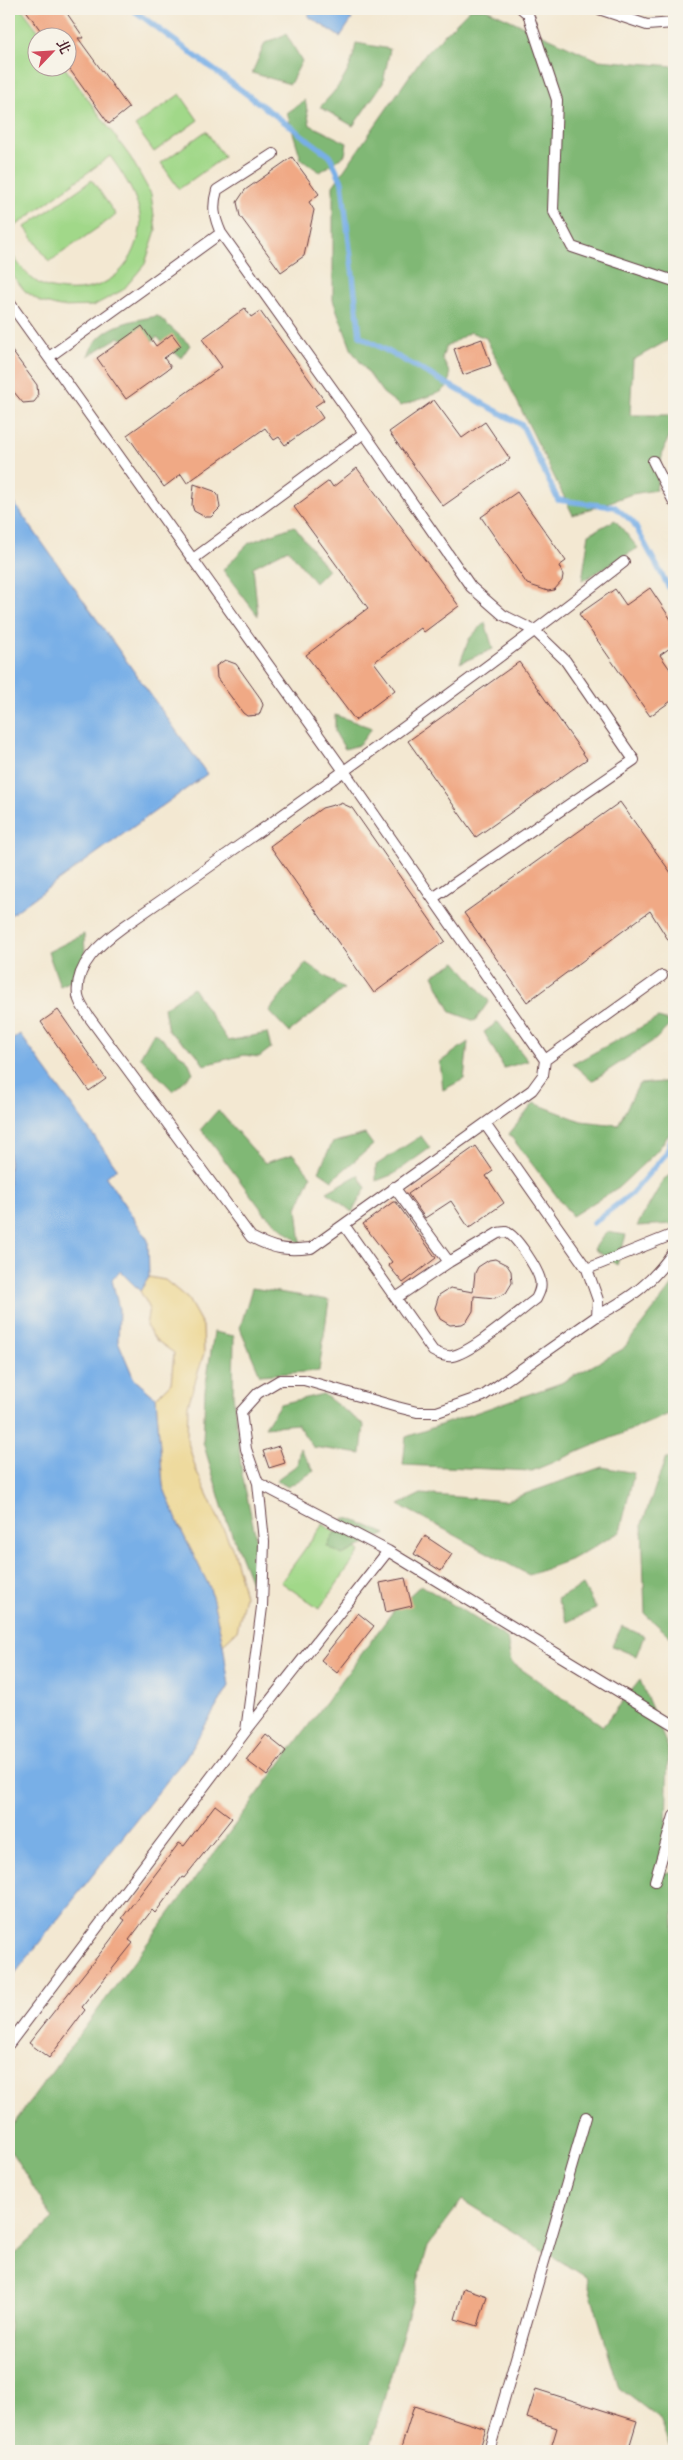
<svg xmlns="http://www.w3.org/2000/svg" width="683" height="2460" viewBox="0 0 683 2460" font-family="'EB Garamond','Noto Serif TC',serif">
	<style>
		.green { fill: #a1d889; stroke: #767c5a }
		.forest { fill: #80b875; stroke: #656c50 }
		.sand { fill: #eeda9e; stroke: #9c7c64 }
		.water { fill: #78afe7; stroke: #616789 }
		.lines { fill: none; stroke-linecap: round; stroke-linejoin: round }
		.stream { stroke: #78afe7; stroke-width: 5.5 }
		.building { fill: #f0a985 }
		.service-casing { stroke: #633d44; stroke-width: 12 }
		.service { stroke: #fff; stroke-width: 10 }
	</style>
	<rect width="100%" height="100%" fill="#f7f3e8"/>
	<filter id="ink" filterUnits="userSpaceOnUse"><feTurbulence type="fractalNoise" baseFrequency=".02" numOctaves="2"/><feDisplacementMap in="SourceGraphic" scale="10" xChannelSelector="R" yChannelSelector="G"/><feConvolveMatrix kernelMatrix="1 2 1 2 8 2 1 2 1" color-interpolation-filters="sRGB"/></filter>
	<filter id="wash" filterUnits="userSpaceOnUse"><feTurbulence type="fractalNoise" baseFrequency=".0096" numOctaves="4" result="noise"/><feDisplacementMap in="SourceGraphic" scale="20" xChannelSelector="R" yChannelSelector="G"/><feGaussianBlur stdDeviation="1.12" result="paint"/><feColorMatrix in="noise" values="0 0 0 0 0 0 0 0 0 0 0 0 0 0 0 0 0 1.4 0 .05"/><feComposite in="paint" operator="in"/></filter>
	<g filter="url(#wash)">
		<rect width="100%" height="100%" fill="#f3e8d2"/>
		<path class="green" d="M 9,9 L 22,9 L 43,37 L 38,38 L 38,68 L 65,68 L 131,158 L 151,194 L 156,230 L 145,264 L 123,290 L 93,306 L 60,307 L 41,302 L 25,291 L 9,271 L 9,250 C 18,263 26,276 40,284 C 47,288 57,289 65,290 C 105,293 134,269 140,229 C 144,205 124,175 110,156 L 9,231 Z
			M 180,94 L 198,120 L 154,152 L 135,126 Z
			M 206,131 L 224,157 L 179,189 L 161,163 Z
			M 92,180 L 116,215 L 49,262 L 25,227 Z
			M 323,1524 L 360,1551 L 319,1609 L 281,1582 Z"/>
		<path class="forest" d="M 470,9 L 486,9 L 598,60 L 674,66 L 674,337 L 633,360 L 630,415 L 674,415 L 674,425 L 663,451 L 656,490 L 632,494 L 573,515 L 486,338 L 470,332 L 446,347 L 442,358 L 450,374 L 449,385 L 441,392 L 400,406 L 383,393 L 352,351 L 333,300 L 333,186 L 424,55 Z
			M 286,34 L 302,61 L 290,84 L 252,73 L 265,43 Z
			M 356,43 L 390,49 L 383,83 L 353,126 L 320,107 C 340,86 351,73 356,43 Z
			M 305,100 L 310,125 L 347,143 L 345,155 L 320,172 L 301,159 L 287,113 Z
			M 158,316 L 190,345 L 181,358 L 157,337 L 140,351 L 119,337 L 88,356 C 99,325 129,321 158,316 Z
			M 615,520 L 638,548 L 582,581 L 589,534 Z
			M 294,526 L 328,570 L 315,583 L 288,549 L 253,567 L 258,616 L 223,570 L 249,543 Z
			M 485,622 L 493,649 L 460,663 L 469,639 Z
			M 335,715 L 372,728 L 359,745 L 345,749 L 335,732 Z
			M 84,934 L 86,974 L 60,986 L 48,952 Z
			M 456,962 L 489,1001 L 475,1021 L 451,1012 L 433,975 Z
			M 306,963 L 344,989 L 289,1032 L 269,1011 Z
			M 193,988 L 228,1041 L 267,1033 L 271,1048 L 259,1057 L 244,1055 L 204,1065 L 195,1052 L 168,1031 L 164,1008 Z
			M 658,1018 L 673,1022 L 656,1039 L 592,1081 L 573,1064 Z
			M 498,1022 L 528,1061 L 504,1068 L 484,1032 Z
			M 154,1032 L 188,1061 L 193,1073 L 173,1091 L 140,1057 Z
			M 468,1042 L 464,1079 L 443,1090 L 440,1062 Z
			M 674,1081 L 674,1128 L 656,1152 L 619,1187 L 572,1216 L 509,1134 L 534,1103 L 581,1121 L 618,1125 L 639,1084 Z
			M 218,1110 L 265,1163 L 293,1154 L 311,1176 L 297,1208 L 301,1244 L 265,1214 L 201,1129 Z
			M 365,1134 L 373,1145 L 332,1180 L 319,1171 L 332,1143 Z
			M 421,1136 L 430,1148 L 394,1174 L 376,1181 L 376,1165 Z
			M 674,1172 L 674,1224 L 637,1226 L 664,1179 Z
			M 358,1175 L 366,1188 L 352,1212 L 327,1192 Z
			M 606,1232 L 626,1235 L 617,1265 L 594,1249 Z
			M 674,1283 L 674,1412 L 532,1471 L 403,1465 L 406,1437 L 561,1383 L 623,1349 Z
			M 252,1288 L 329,1300 L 319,1371 L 260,1375 L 240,1328 Z
			M 214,1332 L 234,1336 L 233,1394 L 242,1474 L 256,1538 L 252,1585 L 225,1516 L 203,1442 L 205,1390 Z
			M 323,1394 L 364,1425 L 361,1454 L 313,1447 L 297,1424 L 265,1427 L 280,1404 Z
			M 300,1448 L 314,1471 L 288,1487 L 276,1480 L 297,1465 Z
			M 674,1455 L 674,1640 L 645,1614 L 642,1524 L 665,1460 Z
			M 602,1467 L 634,1473 L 620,1532 L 570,1560 L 529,1575 L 399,1505 L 421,1494 L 505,1501 Z
			M 344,1518 L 351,1519 L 386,1534 L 342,1555 L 327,1546 Z
			M 421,1585 L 507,1638 L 511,1662 L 603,1726 L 640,1680 L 668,1748 L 665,1872 L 674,1873 L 674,2451 L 672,2451 L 660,2419 L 619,2388 L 586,2277 L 462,2200 L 428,2246 L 369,2451 L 9,2451 L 9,2260 L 53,2219 L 9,2148 L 9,2130 L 394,1610 Z
			M 583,1585 L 596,1609 L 567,1622 L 557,1599 Z
			M 622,1626 L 644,1636 L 636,1656 L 612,1646 Z"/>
		<path class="sand" d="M 149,1277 L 165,1280 L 188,1299 L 203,1326 L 204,1353 L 188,1405 L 187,1439 L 196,1470 L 233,1550 L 245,1596 L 237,1631 L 223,1644 L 210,1588 L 181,1530 L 163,1486 L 156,1398 L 171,1383 L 174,1353 L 156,1340 L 146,1326 L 149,1307 L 140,1291 Z"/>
		<path class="water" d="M 312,9 L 336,9 L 352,19 L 340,37 L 308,16 Z
			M 9,496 L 207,774 L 9,916 Z
			M 20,1034 L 117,1168 L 106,1177 L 148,1240 L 149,1277 L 140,1291 L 120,1271 L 112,1280 L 119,1309 L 118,1341 L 134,1379 L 156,1398 L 163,1486 L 181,1530 L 210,1588 L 223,1644 L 229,1686 L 186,1757 L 9,1981 L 9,1038 L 12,1040 Z"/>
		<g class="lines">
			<path class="stream" d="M 132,9 L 330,156 L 342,182 L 360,336 L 522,425 L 558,500 L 615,507 L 633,522 L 674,597
				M 593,1223 L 631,1194 L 666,1154 L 674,1132"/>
		</g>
		<g id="blocks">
			<path class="building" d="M 25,9 L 64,9 L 84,38 L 78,38 L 129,108 L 109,124 L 68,67 L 68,38 L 46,38 Z
				M 292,157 L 319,194 L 309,202 L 314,210 L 304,256 L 281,272 L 240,216 L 237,202 L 245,190 Z
				M 245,308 L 251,317 L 260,311 L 324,400 L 315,406 L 323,418 L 285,445 L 279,437 L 274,440 L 265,428 L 187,483 L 181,474 L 164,487 L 127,435 L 222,367 L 202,339 Z
				M 142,326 L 156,346 L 172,334 L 181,346 L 164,358 L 171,367 L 126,399 L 97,358 Z
				M 482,339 L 491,365 L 463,375 L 454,349 Z
				M 9,347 L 37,385 L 38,397 L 34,402 L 23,403 L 9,386 Z
				M 434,400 L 462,438 L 485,422 L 510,459 L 443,506 L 389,432 Z
				M 357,468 L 459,606 L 424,632 L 421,628 L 374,662 L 395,690 L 355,720 L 306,655 L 368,608 L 294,507 L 329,481 L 333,487 Z
				M 194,484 L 214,491 L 218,495 L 220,508 L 211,517 L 205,517 L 194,511 L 192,505 Z
				M 517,492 L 566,561 L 559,566 L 563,575 L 562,581 L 554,590 L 548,591 L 527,584 L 481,517 Z
				M 650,588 L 674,624 L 674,645 L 660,655 L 674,675 L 674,699 L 650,716 L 579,614 L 615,589 L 626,605 Z
				M 225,660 L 236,664 L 261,699 L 263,705 L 259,715 L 247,716 L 243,713 L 217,678 L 216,666 Z
				M 519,662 L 587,759 L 476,837 L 408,741 Z
				M 620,802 L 674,877 L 674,949 L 650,911 L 527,1002 L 464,913 Z
				M 341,803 L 352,808 L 445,941 L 374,993 L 270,846 L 322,808 Z
				M 58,1010 L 106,1079 L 89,1091 L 41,1022 Z
				M 476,1146 L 493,1171 L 486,1176 L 504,1203 L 469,1228 L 451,1201 L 425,1218 L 408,1194 Z
				M 393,1202 L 396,1202 L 436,1258 L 403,1283 L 388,1265 L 392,1262 L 363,1224 Z
				M 495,1259 L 507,1265 L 511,1271 L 512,1283 L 506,1293 L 495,1298 L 474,1296 L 473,1311 L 467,1321 L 462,1324 L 450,1325 L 440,1319 L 435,1308 L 439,1295 L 450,1288 L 473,1292 L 475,1273 L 478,1267 L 489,1260 Z
				M 279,1446 L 285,1463 L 269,1468 L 263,1451 Z
				M 425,1536 L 452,1554 L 441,1571 L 414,1554 Z
				M 405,1578 L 412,1606 L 386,1612 L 380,1583 Z
				M 358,1613 L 374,1626 L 337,1673 L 321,1660 Z
				M 266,1735 L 286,1751 L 267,1776 L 246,1760 Z
				M 215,1805 L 232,1818 L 184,1878 L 182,1877 L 155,1913 L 152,1910 L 129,1940 L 133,1943 L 82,2007 L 85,2010 L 49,2058 L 29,2043 L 109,1942 L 125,1920 L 122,1918 L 179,1843 L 184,1846 Z
				M 464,2288 L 487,2296 L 478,2326 L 455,2319 Z
				M 536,2389 L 637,2421 L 628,2451 L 550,2451 L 557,2428 L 527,2418 Z
				M 414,2406 L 486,2429 L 479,2451 L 400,2451 Z"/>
		</g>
	</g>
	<g filter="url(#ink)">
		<use href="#blocks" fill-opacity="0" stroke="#633d44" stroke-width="1"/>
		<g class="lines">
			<g class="service-casing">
				<path id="service" d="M 522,9 L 528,14 L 557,100 L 553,210 L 572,247 L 674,281
					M 599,9 L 647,25 L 674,23
					M 273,154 L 217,190 C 212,207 214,217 221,233 L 364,433 L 471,587 L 503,615 L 535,631 L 565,660 L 634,760 L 433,898
					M 9,302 L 344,771 L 545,1060 L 543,1075 L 532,1090 L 311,1248 C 285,1251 274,1249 251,1237 L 89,1017 C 85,1011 79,1003 78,996 C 74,965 101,943 123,927 C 293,809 461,689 624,562
					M 49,357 L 221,233
					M 653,461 L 674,502
					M 193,559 L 364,433
					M 545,1060 L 662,976
					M 485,1124 L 587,1269
					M 344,1225 L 433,1351 C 439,1354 445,1357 452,1356 C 473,1352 517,1313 536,1299 C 539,1293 542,1287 540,1280 C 538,1270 516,1235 506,1232 C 505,1232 498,1233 498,1233 L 449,1262 L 394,1187
					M 396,1298 L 449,1262
					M 597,1316 C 632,1297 651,1284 674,1251
					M 388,1551 L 674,1725
					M 246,1731 L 262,1607 L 264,1541 L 258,1483 L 246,1449 L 241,1412 L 258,1393 L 280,1380 L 304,1380 L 397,1407 L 417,1412 L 437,1412 L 483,1396 L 597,1316 L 598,1300 L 587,1269 L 674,1234
					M 655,1881 L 674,1816
					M 9,2044 L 246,1731 L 388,1551 L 258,1483
					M 489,2451 L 586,2117"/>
			</g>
			<use href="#service" class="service"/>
		</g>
	</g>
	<rect width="683" height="2460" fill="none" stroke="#f7f3e8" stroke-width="30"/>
	<g transform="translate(52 52) rotate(65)"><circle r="24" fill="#f7f3e8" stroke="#b29e9c"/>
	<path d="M0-4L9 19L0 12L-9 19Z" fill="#d1495b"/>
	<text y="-8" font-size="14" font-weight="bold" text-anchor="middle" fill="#4a1f2b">北</text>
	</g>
</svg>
